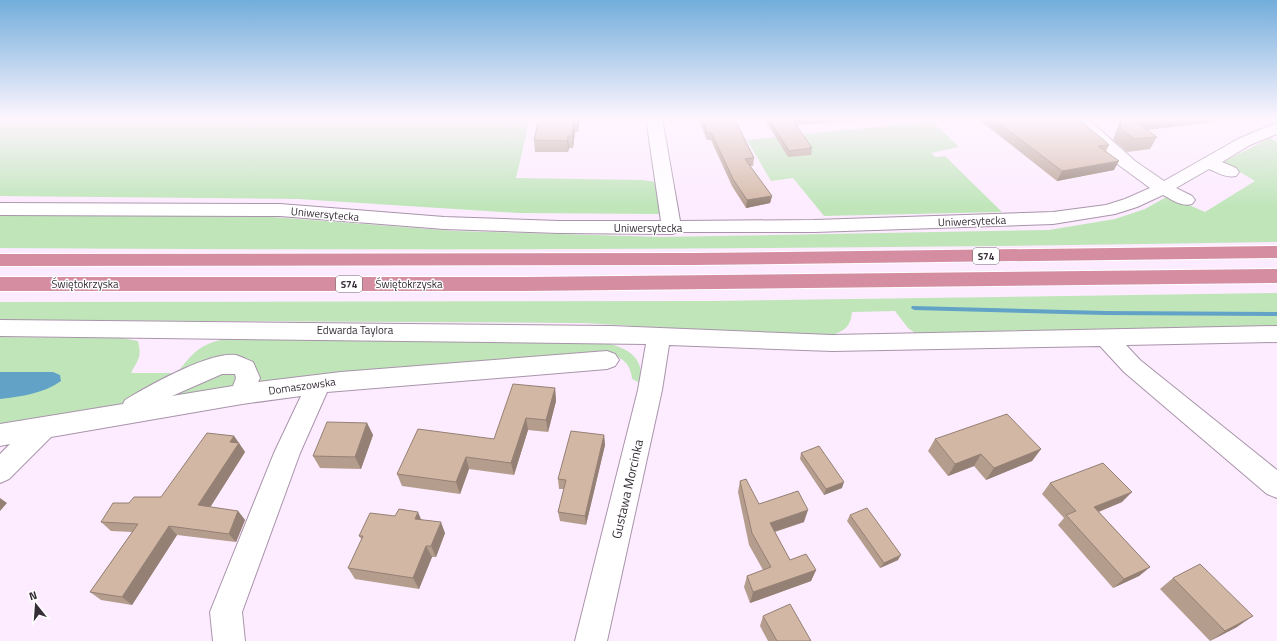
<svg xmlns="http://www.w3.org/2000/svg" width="1277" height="641" viewBox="0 0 1277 641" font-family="'Titillium Web',sans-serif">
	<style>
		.green { fill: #bfe5b9 }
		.water { fill: #62a2c7 }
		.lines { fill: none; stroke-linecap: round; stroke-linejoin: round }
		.stream { fill: #62a2c7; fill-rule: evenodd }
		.minor-casing { stroke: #a994ab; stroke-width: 2 }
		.highway-casing { stroke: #fff; stroke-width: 2 }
		.minor { fill: #fff; fill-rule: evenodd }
		.highway { fill: #d58da2; fill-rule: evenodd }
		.wall { fill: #b59d8e }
		.shaded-wall { fill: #948074 }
		.building { fill: #d3b7a5; stroke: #948074 }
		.labels { text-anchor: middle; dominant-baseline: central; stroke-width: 3; stroke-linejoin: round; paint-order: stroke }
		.shield { fill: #fff; stroke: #726d73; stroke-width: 1 }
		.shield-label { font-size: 10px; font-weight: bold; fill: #362e37 }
		.street-label { font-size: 11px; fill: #362e37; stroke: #fff }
		.near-street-label { font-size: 13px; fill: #362e37; stroke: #fff }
	</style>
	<rect width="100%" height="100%" fill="#fdebff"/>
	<path class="green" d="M 0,118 L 530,118 L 516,178 L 643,180 L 655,182 L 660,214 L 518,213 L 298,199 L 0,196 Z
		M 932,121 L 959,147 L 931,153 L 935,157 L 945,156 L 1002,212 L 824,216 L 793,178 L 771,181 L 747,140 Z
		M 1270,138 L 1277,142 L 1277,242 C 851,249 426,251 0,248 L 0,214 L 273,217 L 455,231 L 661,237 L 1049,230 L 1115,219 L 1145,209 L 1168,196 L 1205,212 L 1255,181 L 1223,162 Z
		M 1277,293 L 1277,328 L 918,335 L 908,328 L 895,311 L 852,312 C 851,326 844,332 831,335 L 717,331 L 584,323 L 0,320 L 0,302 L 714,301 Z
		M 0,337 L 122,338 L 138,341 C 142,358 138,359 131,373 L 177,373 C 194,351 201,343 230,338 L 601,342 C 624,346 646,356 640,383 L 632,379 C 631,359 614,353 597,352 L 404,367 L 305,377 L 0,425 Z"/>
	<path class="water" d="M 0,372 L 53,372 L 60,375 L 61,381 C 42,394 23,396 0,399 Z"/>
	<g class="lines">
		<path class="stream" d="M 912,306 L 1105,311 L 1277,312 L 1277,316 L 1105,315 L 914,310 L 911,308 Z"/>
		<g class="minor-casing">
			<path id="minor" d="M 646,118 L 662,118 L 680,221 L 814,220 L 1053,212 L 1106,205 L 1125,199 L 1150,188 L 1112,160 L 1070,118 L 1087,118 L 1135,161 L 1164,181 L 1238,139 L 1271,125 L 1277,123 L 1277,134 L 1250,145 L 1222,162 L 1236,168 L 1239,172 L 1236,176 C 1226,178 1218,173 1209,169 L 1176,188 L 1192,196 L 1195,200 L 1192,204 C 1181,207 1173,200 1163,195 L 1137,207 L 1115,214 L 1053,224 L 814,232 L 678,232 L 672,234 L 559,233 L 444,229 L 280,216 L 0,215 L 0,203 L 280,204 L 444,217 L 559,221 L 661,221 Z
				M 0,320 L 611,326 L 832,335 L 1277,326 L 1277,342 L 1126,345 L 1140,360 L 1277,470 L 1277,498 L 1267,494 L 1124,372 L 1100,346 L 832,351 L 669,345 L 662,390 L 607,641 L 575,641 L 638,390 L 646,344 L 0,336 Z
				M 607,351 L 615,354 L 619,360 L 615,366 L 607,369 L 327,392 L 300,453 L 242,612 L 245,641 L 213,641 L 210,612 L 274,453 L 301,396 L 242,404 L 51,437 L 9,479 L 0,483 L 0,454 L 10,444 L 0,446 L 0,424 L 123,404 L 125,400 C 148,386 210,351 236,355 C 242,357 248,360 253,362 L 260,378 L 258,382 L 341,372 ZM 222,374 L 235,374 L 236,378 L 233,386 L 172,396 Z"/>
		</g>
		<g class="highway-casing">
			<path id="highway" d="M 1277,246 L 1277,258 L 694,265 L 0,266 L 0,254 L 694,253 Z
				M 1277,269 L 1277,283 L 524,291 L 0,291 L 0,277 L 524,277 Z"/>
		</g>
		<use href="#minor" class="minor"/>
		<use href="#highway" class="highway"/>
	</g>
	<path class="wall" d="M 580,118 L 578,132 L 575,132 L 573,148 L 569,148 L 568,152 L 535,152 L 534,140 Z
		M 698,118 L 734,118 L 754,158 L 753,166 L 750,166 L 772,196 L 770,203 L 746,208 L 732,186 L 711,140 L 707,140 Z
		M 764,118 L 868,118 L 868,120 L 796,125 L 812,148 L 811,155 L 788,157 Z
		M 978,118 L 1076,118 L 1109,145 L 1106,151 L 1114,170 L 1057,181 L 982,122 Z
		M 1121,118 L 1217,118 L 1214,122 L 1147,130 L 1157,137 L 1150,149 L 1127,152 L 1113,140 Z
		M 555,388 L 556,401 L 548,432 L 528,430 L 514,475 L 469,469 L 460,494 L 402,486 L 397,474 L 494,439 Z
		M 367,423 L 373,435 L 361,469 L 320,468 L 313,456 Z
		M 604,435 L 605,445 L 586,525 L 560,521 L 558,512 L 564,489 L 559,489 L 558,479 Z
		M 234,436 L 245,452 L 210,507 L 238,511 L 245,520 L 236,542 L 177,535 L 132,605 L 101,600 L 90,592 L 132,532 L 111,531 L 101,522 L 129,503 L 161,497 Z
		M 935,439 L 1041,449 L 1032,461 L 986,480 L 974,466 L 948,476 L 928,451 Z
		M 801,453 L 842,488 L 824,495 L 800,459 Z
		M 740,481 L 759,504 L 804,522 L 775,532 L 790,560 L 816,570 L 811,581 L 750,603 L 744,587 L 747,576 L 763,570 L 749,545 L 738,492 Z
		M 1050,483 L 1122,502 L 1099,512 L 1150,567 L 1139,576 L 1113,588 L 1058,525 L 1064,518 L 1042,494 Z
		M 850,515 L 898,560 L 880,568 L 847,521 Z
		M 395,516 L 421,519 L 445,533 L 436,557 L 432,557 L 419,589 L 355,579 L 348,568 L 362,540 L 359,536 Z
		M 1173,578 L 1237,627 L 1210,641 L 1160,589 Z
		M 763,616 L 811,641 L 768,641 L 760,626 Z"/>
	<path class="shaded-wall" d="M 577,118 L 580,118 L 578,132 L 577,120 Z
		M 574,120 L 575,132 L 573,148 L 572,136 Z
		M 568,136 L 569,148 L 568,152 L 567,141 Z
		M 1119,161 L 1114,170 L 1057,181 L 1062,171 Z
		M 772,196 L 770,203 L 746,208 L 747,200 Z
		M 555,388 L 556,401 L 548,432 L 546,420 Z
		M 526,418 L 528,430 L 514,475 L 511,463 Z
		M 367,423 L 373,435 L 361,469 L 355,457 Z
		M 604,435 L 605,445 L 586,525 L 585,516 Z
		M 234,436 L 245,452 L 206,514 L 198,505 L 230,442 Z
		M 1041,449 L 1032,461 L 986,480 L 994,468 Z
		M 981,454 L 974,466 L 948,476 L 955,464 Z
		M 466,457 L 469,469 L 460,494 L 456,482 Z
		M 844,482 L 842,488 L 824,495 L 826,489 Z
		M 1132,492 L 1122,502 L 1085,517 L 1094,507 Z
		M 0,498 L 7,503 L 0,511 Z
		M 808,510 L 804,522 L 767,534 L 770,523 Z
		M 238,511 L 245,520 L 236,542 L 229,534 Z
		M 418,512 L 423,524 L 415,519 Z
		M 441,522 L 445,533 L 436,557 L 431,546 Z
		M 169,526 L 177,535 L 132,605 L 122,597 Z
		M 426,546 L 432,557 L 419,589 L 413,578 Z
		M 901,555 L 898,560 L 880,568 L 884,563 Z
		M 1150,567 L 1139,576 L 1113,588 L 1124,579 Z
		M 816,570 L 811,581 L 750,603 L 753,592 Z
		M 1253,616 L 1237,627 L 1210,641 L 1225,631 Z"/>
	<path class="building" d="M 539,118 L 577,118 L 577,120 L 574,120 L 572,136 L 568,136 L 567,141 L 534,140 Z
		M 702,118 L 734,118 L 754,158 L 745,159 L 772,196 L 747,200 L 733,179 L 711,132 L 707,133 Z
		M 768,118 L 809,118 L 792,119 L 812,148 L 789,151 Z
		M 992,118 L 1076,118 L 1105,141 L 1109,145 L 1098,146 L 1119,161 L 1062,171 Z
		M 1123,118 L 1147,118 L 1133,119 L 1157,137 L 1134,139 L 1120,127 Z
		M 513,384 L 555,388 L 546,420 L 526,418 L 511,463 L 466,457 L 456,482 L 397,474 L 418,429 L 494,439 Z
		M 1007,414 L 1041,449 L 994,468 L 981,454 L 955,464 L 935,439 Z
		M 327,422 L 367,423 L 355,457 L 313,456 Z
		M 571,431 L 604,435 L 585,516 L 558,512 L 566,480 L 558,479 Z
		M 207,433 L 234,436 L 230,442 L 239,443 L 198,505 L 238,511 L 229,534 L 169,526 L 122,597 L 90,592 L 138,524 L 101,522 L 113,503 L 129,503 L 134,497 L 161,497 Z
		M 819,446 L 844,482 L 826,489 L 801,453 Z
		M 1103,463 L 1132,492 L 1094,507 L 1150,567 L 1124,579 L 1066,515 L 1076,511 L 1050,483 Z
		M 746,479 L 759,504 L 798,491 L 808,510 L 770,523 L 790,560 L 806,554 L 816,570 L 753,592 L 747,576 L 771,567 L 752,533 L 740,481 Z
		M 867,508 L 901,555 L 884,563 L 850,515 Z
		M 399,509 L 418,512 L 415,519 L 441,522 L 431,546 L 426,546 L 413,578 L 348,568 L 363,536 L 359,536 L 370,513 L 395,516 Z
		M 1200,564 L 1253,616 L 1225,631 L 1173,578 Z
		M 790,604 L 811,641 L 777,641 L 763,616 Z"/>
	<linearGradient id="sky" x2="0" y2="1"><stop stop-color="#72addb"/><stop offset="0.57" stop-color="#fef6ff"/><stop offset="1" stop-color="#fef6ff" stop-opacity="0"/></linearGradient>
	<rect width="1277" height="208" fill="url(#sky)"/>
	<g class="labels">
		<g class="shield">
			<rect x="973" y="248" width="26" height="16" rx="3"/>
			<rect x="336" y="276" width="26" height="16" rx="3"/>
		</g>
		<g class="shield-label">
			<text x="986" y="256">S74</text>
			<text x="349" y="284">S74</text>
		</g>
		<g class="street-label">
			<text transform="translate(325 214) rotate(5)">Uniwersytecka</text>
			<text transform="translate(972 221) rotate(-2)">Uniwersytecka</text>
			<text x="648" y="228">Uniwersytecka</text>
			<text x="85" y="284">Świętokrzyska</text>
			<text x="409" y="284">Świętokrzyska</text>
			<text x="355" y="330">Edwarda Taylora</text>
			<text transform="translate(302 386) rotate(-8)">Domaszowska</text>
		</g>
		<g class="near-street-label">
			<text transform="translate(627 489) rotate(-77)">Gustawa Morcinka</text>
		</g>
	</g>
	<g transform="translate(36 605) rotate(343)" stroke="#ffffff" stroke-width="3" paint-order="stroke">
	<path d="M0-3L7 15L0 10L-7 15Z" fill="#362e37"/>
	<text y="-6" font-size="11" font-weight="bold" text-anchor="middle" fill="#362e37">N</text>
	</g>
</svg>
